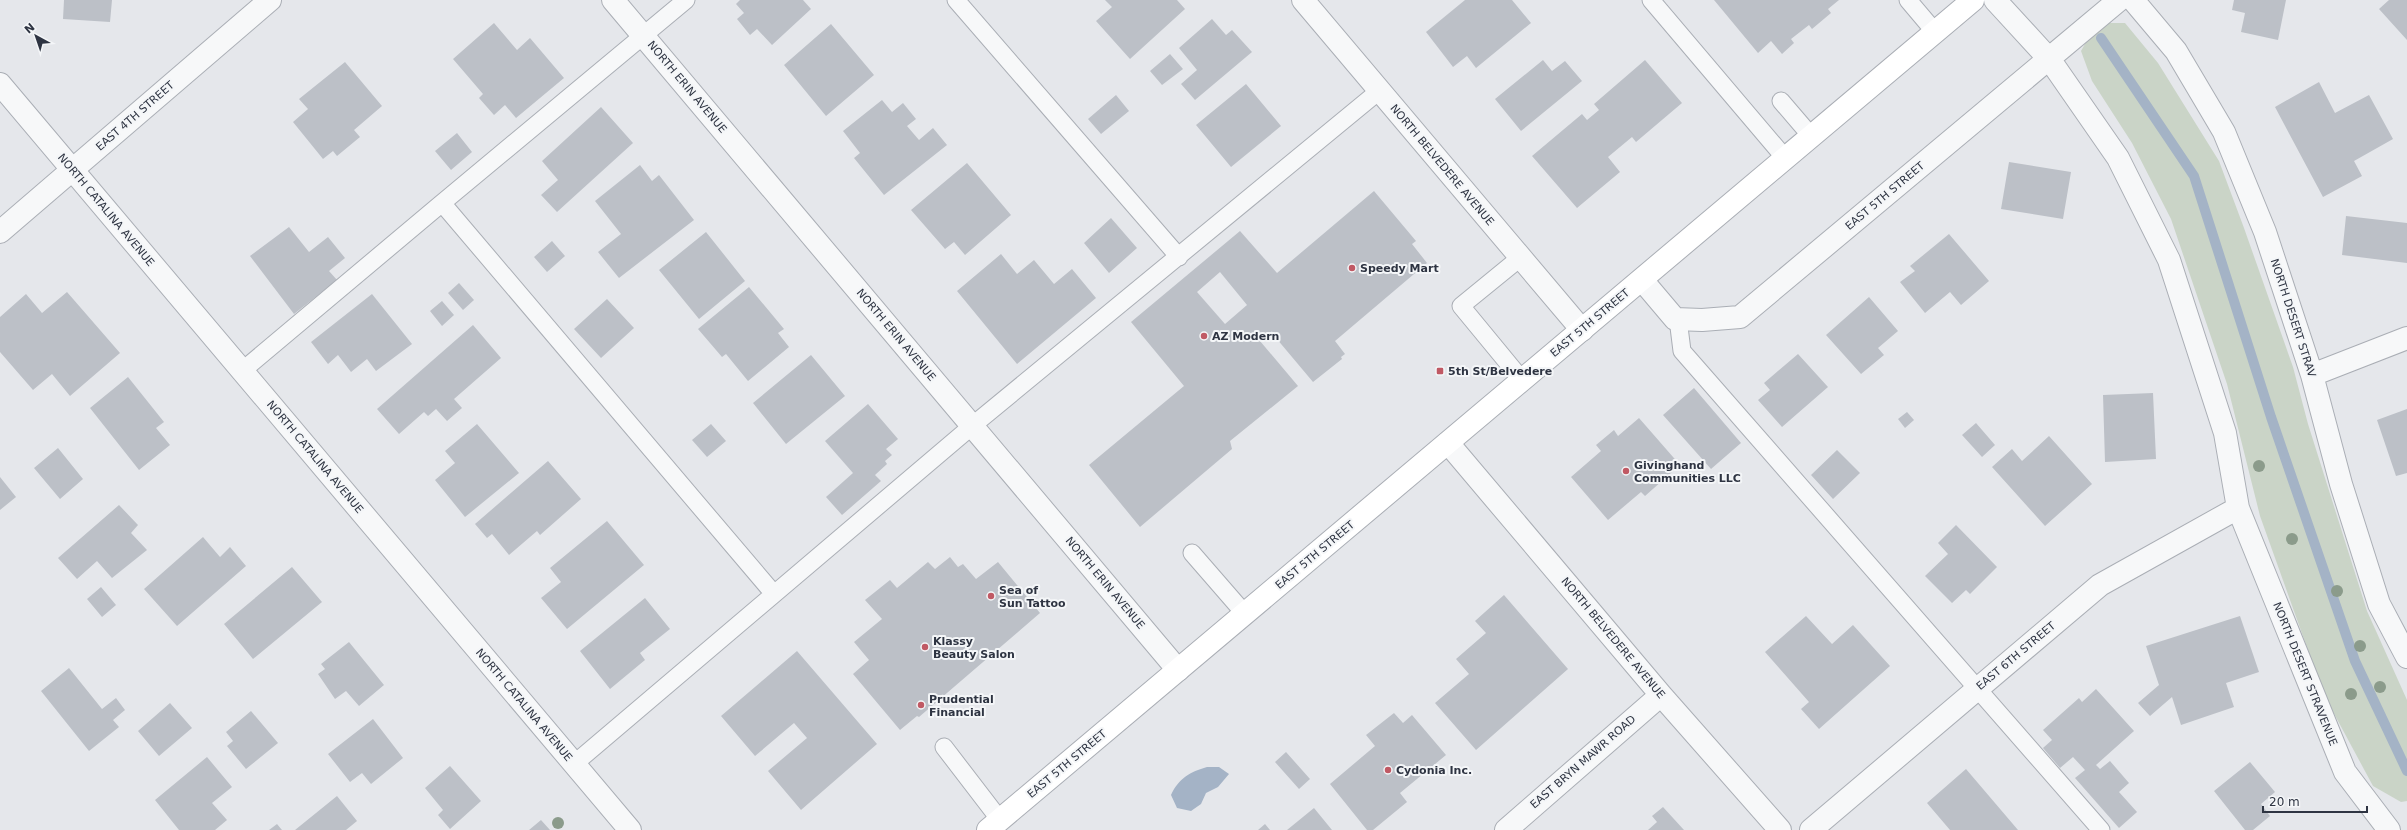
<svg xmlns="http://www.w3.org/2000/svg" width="2407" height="830" viewBox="0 0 2407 830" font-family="'DejaVu Sans',sans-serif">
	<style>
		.green { fill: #cad4c7 }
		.water { fill: #a4b3c6 }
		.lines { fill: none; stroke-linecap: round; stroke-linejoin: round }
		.stream { stroke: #a4b3c6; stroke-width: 10 }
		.building { fill: #bcc0c7; fill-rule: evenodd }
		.lane-casing { stroke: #aaaeb5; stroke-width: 19 }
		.street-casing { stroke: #aaaeb5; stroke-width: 24 }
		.secondary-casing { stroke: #aaaeb5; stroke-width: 24 }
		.lane { stroke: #f7f8f9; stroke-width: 17 }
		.street { stroke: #f7f8f9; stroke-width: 22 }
		.secondary { stroke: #fff; stroke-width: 22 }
		.tree { fill: #8b9b8b }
		.poi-dot { fill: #c05964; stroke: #f4f6f8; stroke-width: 1.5 }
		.labels { text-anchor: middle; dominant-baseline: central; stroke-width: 4; stroke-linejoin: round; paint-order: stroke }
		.street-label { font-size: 11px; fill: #2e3442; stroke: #f4f6f8 }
		.poi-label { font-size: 11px; font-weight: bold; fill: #2e3442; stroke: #f4f6f8; text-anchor: start }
	</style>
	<rect width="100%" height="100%" fill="#e5e7eb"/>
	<path class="green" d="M 2106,23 L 2125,23 L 2158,63 L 2219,161 L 2244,228 L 2293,367 L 2308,424 L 2367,611 L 2407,700 L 2407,801 L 2401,802 L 2373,786 L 2324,695 L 2260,516 L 2227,384 L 2171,219 L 2132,143 L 2092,81 L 2081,51 L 2090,35 Z"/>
	<path class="water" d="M 1207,767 L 1219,767 L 1229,774 L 1218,787 L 1206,793 L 1201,804 L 1191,811 L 1177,808 L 1171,795 C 1179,778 1190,772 1207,767 Z"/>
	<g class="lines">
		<path class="stream" d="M 2101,38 L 2194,176 L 2271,417 L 2355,661 L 2407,771"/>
	</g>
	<path class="building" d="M 64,0 L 112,0 L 110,22 L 63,19 Z
		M 740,0 L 803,0 L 811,9 L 772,45 L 757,29 L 750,35 L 737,19 L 744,13 L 736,4 Z
		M 1105,0 L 1177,0 L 1185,9 L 1130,59 L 1096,21 L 1112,7 Z
		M 1465,0 L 1512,0 L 1531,23 L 1476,68 L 1467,56 L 1453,67 L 1426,32 Z
		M 1714,0 L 1839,0 L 1828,9 L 1831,13 L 1812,29 L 1809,25 L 1791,39 L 1794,43 L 1782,54 L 1771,41 L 1758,53 Z
		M 2234,0 L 2286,0 L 2278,40 L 2241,32 L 2245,13 L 2232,10 Z
		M 2389,0 L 2407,0 L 2407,40 L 2379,9 Z
		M 1212,19 L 1226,35 L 1232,30 L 1252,52 L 1195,100 L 1181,84 L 1197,70 L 1179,48 Z
		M 494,23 L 517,50 L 530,38 L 564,78 L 516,118 L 505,105 L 494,115 L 479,98 L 483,94 L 453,59 Z
		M 831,24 L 874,75 L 826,116 L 784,65 Z
		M 1170,54 L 1183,69 L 1162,85 L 1150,71 Z
		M 1543,60 L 1552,71 L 1565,61 L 1582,81 L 1521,131 L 1495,99 Z
		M 1645,60 L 1682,103 L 1636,142 L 1632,137 L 1608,157 L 1620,172 L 1577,208 L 1532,156 L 1582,114 L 1587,120 L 1599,110 L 1594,104 Z
		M 345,62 L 382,106 L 354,130 L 360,137 L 337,156 L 333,151 L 323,159 L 293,122 L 308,109 L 299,99 Z
		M 2319,82 L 2335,113 L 2369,95 L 2393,139 L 2354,161 L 2362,176 L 2323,197 L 2275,107 Z
		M 1246,84 L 1281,126 L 1231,167 L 1196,125 Z
		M 1116,95 L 1129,111 L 1101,134 L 1088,119 Z
		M 882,100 L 892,112 L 903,103 L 916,119 L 907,126 L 919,140 L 933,128 L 947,145 L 884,195 L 854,158 L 860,153 L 843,131 Z
		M 601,107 L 633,143 L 557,212 L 541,195 L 558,180 L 542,161 Z
		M 457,133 L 472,152 L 451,170 L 435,151 Z
		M 2009,162 L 2071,172 L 2063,219 L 2001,209 Z
		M 967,163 L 1011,215 L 965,255 L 954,242 L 945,249 L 911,210 Z
		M 640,165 L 652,181 L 659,175 L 694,220 L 619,278 L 598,252 L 621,234 L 595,201 Z
		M 1374,191 L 1416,241 L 1412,244 L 1427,263 L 1335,341 L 1345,354 L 1341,357 L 1342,359 L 1313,382 L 1271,332 L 1260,341 L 1298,386 L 1230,441 L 1232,449 L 1140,527 L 1089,465 L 1184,386 L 1131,322 L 1240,231 L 1277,273 ZM 1220,272 L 1247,305 L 1225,324 L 1197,292 Z
		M 2346,216 L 2407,223 L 2407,263 L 2342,255 Z
		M 1111,218 L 1137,248 L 1109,273 L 1084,243 Z
		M 289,227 L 309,252 L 328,237 L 345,258 L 329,271 L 337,280 L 294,314 L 250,256 Z
		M 706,232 L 745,281 L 699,319 L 659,270 Z
		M 1949,234 L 1989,281 L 1961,305 L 1950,292 L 1925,313 L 1900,282 L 1915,271 L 1910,266 Z
		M 552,241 L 565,256 L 547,272 L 534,257 Z
		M 1001,254 L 1017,274 L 1034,260 L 1054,284 L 1072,269 L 1096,298 L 1017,364 L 957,291 Z
		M 459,283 L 474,300 L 463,310 L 448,293 Z
		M 749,287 L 784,329 L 778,333 L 789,347 L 748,381 L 726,354 L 722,357 L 698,329 Z
		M 67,292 L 120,353 L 70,396 L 52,374 L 33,390 L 0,352 L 0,317 L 26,294 L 42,313 Z
		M 372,294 L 412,344 L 376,371 L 367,359 L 351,372 L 338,355 L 328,364 L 311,342 Z
		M 1869,297 L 1898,331 L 1878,348 L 1884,355 L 1861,374 L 1826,335 Z
		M 607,299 L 634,328 L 601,358 L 574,329 Z
		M 442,301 L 454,315 L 442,326 L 430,311 Z
		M 473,325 L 501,358 L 454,399 L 462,408 L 447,421 L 436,409 L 428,416 L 424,412 L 399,434 L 377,409 Z
		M 1798,354 L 1828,387 L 1782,427 L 1758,400 L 1770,390 L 1764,383 Z
		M 811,355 L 845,396 L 786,444 L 753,403 Z
		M 128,377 L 164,422 L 156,428 L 170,445 L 139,470 L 90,408 Z
		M 1694,388 L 1741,443 L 1711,469 L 1663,415 Z
		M 2153,393 L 2156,459 L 2105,462 L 2103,395 Z
		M 868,404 L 898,439 L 886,449 L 892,455 L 885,461 L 887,464 L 875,475 L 881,481 L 842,515 L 826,497 L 853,473 L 825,441 Z
		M 2407,409 L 2407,473 L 2396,476 L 2377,420 Z
		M 1907,412 L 1914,420 L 1905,428 L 1898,419 Z
		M 1639,418 L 1680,465 L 1645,496 L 1641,492 L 1608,520 L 1571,477 L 1601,451 L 1596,445 L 1614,430 L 1618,436 Z
		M 1976,423 L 1995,445 L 1982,457 L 1962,435 Z
		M 477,424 L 519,473 L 465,517 L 435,480 L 455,463 L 445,451 Z
		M 711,424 L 726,441 L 707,457 L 692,440 Z
		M 2049,436 L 2092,484 L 2045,526 L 1992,467 L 2012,449 L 2022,461 Z
		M 58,448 L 83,479 L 60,499 L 34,468 Z
		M 1837,450 L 1860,473 L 1833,499 L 1811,475 Z
		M 548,461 L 581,499 L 540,535 L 537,531 L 509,555 L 492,534 L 487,538 L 475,524 Z
		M 0,477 L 16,497 L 0,510 Z
		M 119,505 L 138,525 L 131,533 L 147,550 L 112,578 L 97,561 L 77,579 L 58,558 Z
		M 607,521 L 644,565 L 567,629 L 541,598 L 561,582 L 550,568 Z
		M 1956,525 L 1997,567 L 1970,594 L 1966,590 L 1952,603 L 1925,576 L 1948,554 L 1938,543 Z
		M 203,537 L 220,557 L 230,547 L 246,566 L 177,626 L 144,589 Z
		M 950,557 L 958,567 L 963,564 L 976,579 L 998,562 L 1040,613 L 919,717 L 917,716 L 900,730 L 853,674 L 869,660 L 854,642 L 882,619 L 865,600 L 890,580 L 897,588 L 928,562 L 935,569 Z
		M 292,567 L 322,602 L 253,659 L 224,624 Z
		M 101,587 L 116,605 L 102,617 L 87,599 Z
		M 1504,595 L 1568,669 L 1476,750 L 1435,703 L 1469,674 L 1456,659 L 1486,633 L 1475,621 Z
		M 645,598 L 670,629 L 640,653 L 645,660 L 610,689 L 580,651 Z
		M 1806,616 L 1832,644 L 1853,625 L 1890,666 L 1819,729 L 1801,709 L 1809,702 L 1765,652 Z
		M 2240,616 L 2259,672 L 2226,683 L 2234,707 L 2181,725 L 2172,697 L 2150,716 L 2138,703 L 2159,685 L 2146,646 Z
		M 349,642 L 384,685 L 359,706 L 346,691 L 335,699 L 318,674 L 325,669 L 321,664 Z
		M 797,651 L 877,744 L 801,810 L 768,771 L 807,738 L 794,723 L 755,756 L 721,716 Z
		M 69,668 L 102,709 L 116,698 L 125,710 L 113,720 L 119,727 L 89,751 L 41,691 Z
		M 2096,689 L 2134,731 L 2096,765 L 2100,769 L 2110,761 L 2129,783 L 2119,792 L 2137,812 L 2119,828 L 2075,778 L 2085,770 L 2073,757 L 2060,768 L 2043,748 L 2052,740 L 2043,730 L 2079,698 L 2082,702 Z
		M 170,703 L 192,728 L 159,756 L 138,731 Z
		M 251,711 L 278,743 L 246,769 L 227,746 L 233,741 L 226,732 Z
		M 1394,713 L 1403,723 L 1412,715 L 1446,755 L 1400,793 L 1407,802 L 1373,830 L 1367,830 L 1330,784 L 1375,746 L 1366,735 Z
		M 373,719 L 403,758 L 371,784 L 362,773 L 350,782 L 328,754 Z
		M 1286,752 L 1310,779 L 1299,789 L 1275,762 Z
		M 207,757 L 232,787 L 212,803 L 227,820 L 215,830 L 179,830 L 155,800 Z
		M 2250,762 L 2275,792 L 2261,804 L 2270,816 L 2253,830 L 2245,830 L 2214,791 Z
		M 450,766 L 481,801 L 450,829 L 438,815 L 443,810 L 425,788 Z
		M 1966,769 L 2018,830 L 1950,830 L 1927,803 Z
		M 337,796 L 357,821 L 346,830 L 295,830 Z
		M 1663,807 L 1684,830 L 1648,830 L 1657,822 L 1652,816 Z
		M 1314,808 L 1332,830 L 1287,830 Z
		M 541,820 L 550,830 L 529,830 Z
		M 277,824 L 282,830 L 269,830 Z
		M 1265,824 L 1270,830 L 1258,830 Z"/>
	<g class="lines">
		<g class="lane-casing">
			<path id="lane" d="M 686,0 L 442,203 L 774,594
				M 956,0 L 1179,257
				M 1651,0 L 1785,158
				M 1908,0 L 1935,32
				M 1781,101 L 1811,136
				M 1521,257 L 1461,306 L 1522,380
				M 1678,319 L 1682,351 L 2101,830
				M 242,371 L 442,203
				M 1192,553 L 1245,614
				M 944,747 L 1000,820
				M 574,764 L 972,426 L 1379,91"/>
		</g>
		<g class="street-casing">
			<path id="street" d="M 613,0 L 1178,670
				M 1303,0 L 1582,330
				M 1995,0 L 2050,60 L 2118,158 L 2169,260 L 2225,433 L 2238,508 L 2345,772 L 2389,830
				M 2133,0 L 2176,51 L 2224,132 L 2265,232 L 2312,375 L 2341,484 L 2379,604 L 2407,657
				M 0,84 L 630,830
				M 0,232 L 270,0
				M 1642,280 L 1675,319 L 1702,320 L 1740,317 L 2119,0
				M 2312,375 L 2407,338
				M 1448,443 L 1661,695 L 1780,830
				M 1506,830 L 1661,695
				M 1811,830 L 2100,585 L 2238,508"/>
		</g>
		<g class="secondary-casing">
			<path id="secondary" d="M 988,830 L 1973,0"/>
		</g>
		<use href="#lane" class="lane"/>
		<use href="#street" class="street"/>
		<use href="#secondary" class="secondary"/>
	</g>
	<g class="tree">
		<circle cx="2259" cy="466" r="6"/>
		<circle cx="2292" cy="539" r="6"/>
		<circle cx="2337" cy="591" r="6"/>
		<circle cx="2360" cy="646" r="6"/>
		<circle cx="2380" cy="687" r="6"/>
		<circle cx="2351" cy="694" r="6"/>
		<circle cx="558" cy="823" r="6"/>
	</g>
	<g class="poi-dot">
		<circle cx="1352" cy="268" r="4"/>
		<circle cx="1204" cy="336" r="4"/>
		<rect x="1436" y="367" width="8" height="8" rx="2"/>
		<circle cx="1626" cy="471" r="4"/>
		<circle cx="991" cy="596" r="4"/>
		<circle cx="925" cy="647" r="4"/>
		<circle cx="921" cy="705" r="4"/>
		<circle cx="1388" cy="770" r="4"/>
	</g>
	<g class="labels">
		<g class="street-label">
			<text transform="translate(687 87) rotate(50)">NORTH ERIN AVENUE</text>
			<text transform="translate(135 116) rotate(-41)">EAST 4TH STREET</text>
			<text transform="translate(1442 165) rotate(50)">NORTH BELVEDERE AVENUE</text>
			<text transform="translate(1885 196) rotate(-40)">EAST 5TH STREET</text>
			<text transform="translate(106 210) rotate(50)">NORTH CATALINA AVENUE</text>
			<text transform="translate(2293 318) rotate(72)">NORTH DESERT STRAV</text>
			<text transform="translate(1590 323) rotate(-40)">EAST 5TH STREET</text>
			<text transform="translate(896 335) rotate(50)">NORTH ERIN AVENUE</text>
			<text transform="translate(315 457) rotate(50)">NORTH CATALINA AVENUE</text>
			<text transform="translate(1315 555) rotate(-40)">EAST 5TH STREET</text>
			<text transform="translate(1105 583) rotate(50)">NORTH ERIN AVENUE</text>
			<text transform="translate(1613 638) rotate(50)">NORTH BELVEDERE AVENUE</text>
			<text transform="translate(2016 656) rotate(-40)">EAST 6TH STREET</text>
			<text transform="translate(2305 674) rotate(68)">NORTH DESERT STRAVENUE</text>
			<text transform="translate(524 705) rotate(50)">NORTH CATALINA AVENUE</text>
			<text transform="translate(1583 762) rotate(-41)">EAST BRYN MAWR ROAD</text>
			<text transform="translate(1067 764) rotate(-40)">EAST 5TH STREET</text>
		</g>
		<g class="poi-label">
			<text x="1360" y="268">Speedy Mart</text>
			<text x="1212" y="336">AZ Modern</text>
			<text x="1448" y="371">5th St/Belvedere</text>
			<text x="1634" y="465">Givinghand<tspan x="1634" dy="13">Communities LLC</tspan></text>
			<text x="999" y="590">Sea of<tspan x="999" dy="13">Sun Tattoo</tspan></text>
			<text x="933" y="641">Klassy<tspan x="933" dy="13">Beauty Salon</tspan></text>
			<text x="929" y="699">Prudential<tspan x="929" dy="13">Financial</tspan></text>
			<text x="1396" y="770">Cydonia Inc.</text>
		</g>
	</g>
	<g transform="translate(36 36) rotate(320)" stroke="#f4f6f8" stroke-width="3" paint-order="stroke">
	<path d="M0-3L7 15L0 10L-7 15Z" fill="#2e3442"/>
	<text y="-6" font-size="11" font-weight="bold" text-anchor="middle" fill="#2e3442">N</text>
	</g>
	<path d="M2263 806v6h104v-6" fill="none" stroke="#2e3442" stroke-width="2"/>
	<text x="2269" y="806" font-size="12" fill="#2e3442" stroke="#f4f6f8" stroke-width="3" paint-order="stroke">20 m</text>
</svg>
